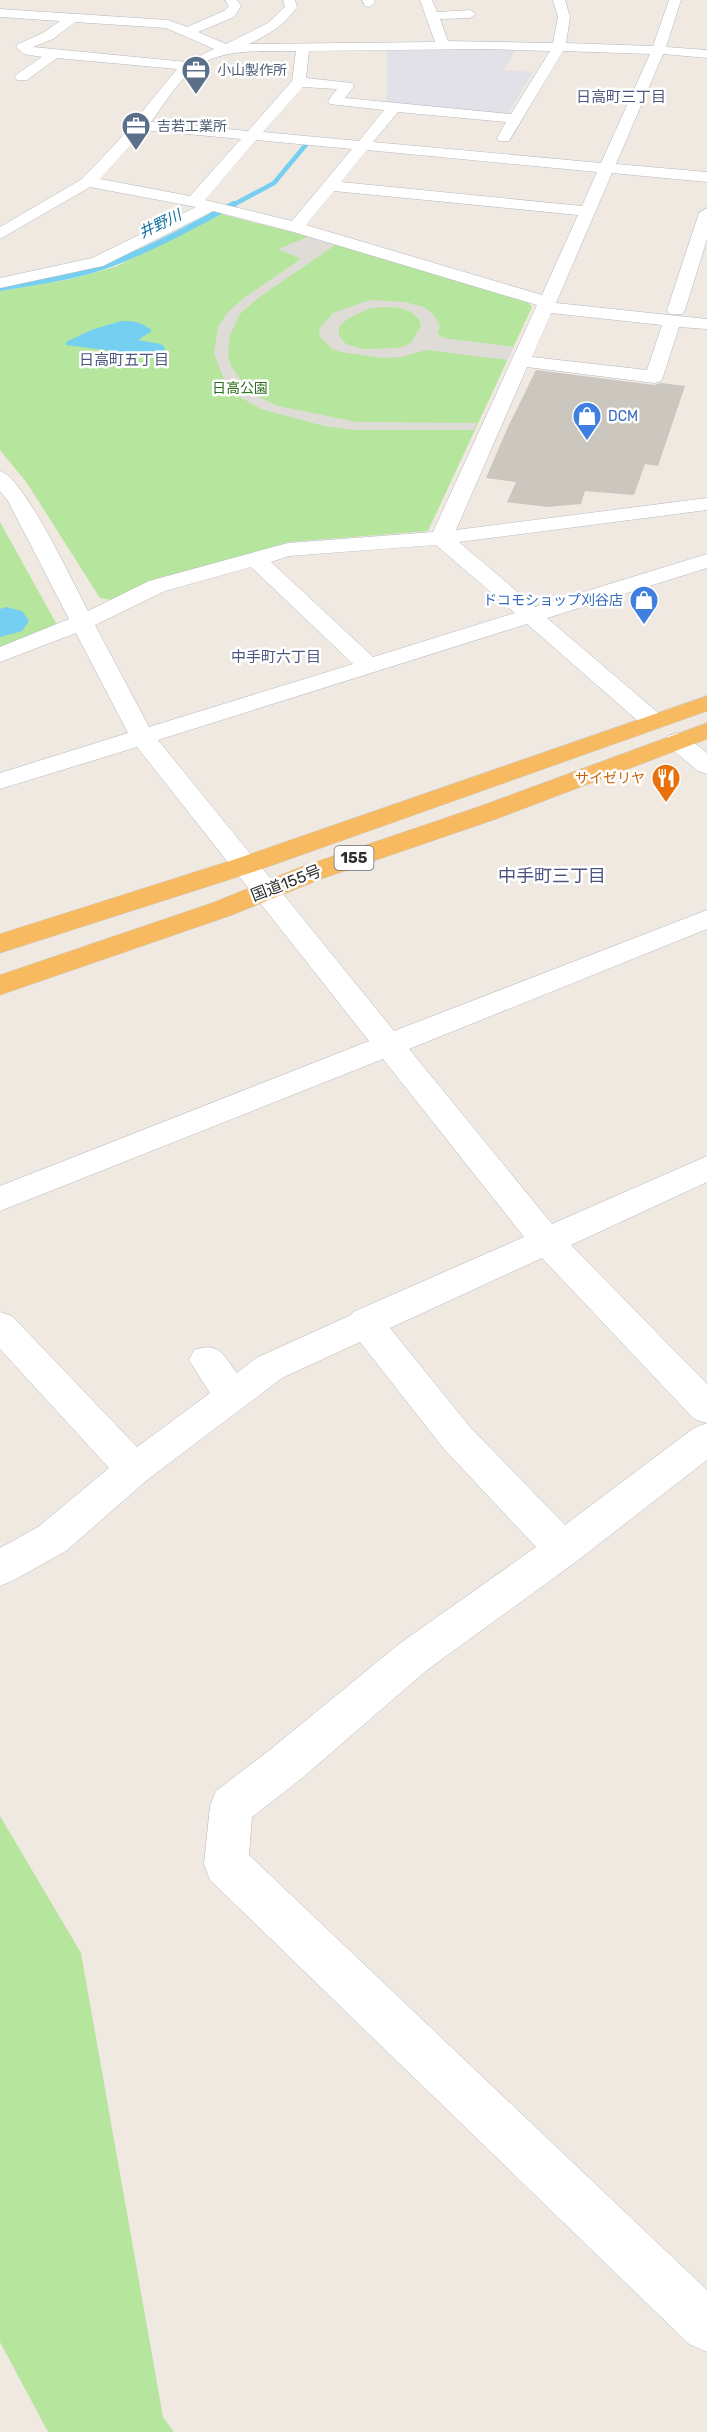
<svg xmlns="http://www.w3.org/2000/svg" width="707" height="2432" viewBox="0 0 707 2432" font-family="Rubik,'Noto Sans JP',sans-serif">
	<style>
		.industrial { fill: #e3e1e8 }
		.green { fill: #b6e59e }
		.plaza { fill: #dfdcd8; fill-rule: evenodd }
		.water { fill: #75cff0 }
		.lines { fill: none; stroke-linecap: round; stroke-linejoin: round }
		.stream-far1 { stroke: #75cff0; stroke-width: 4.5 }
		.stream { stroke: #75cff0; stroke-width: 6 }
		.river { fill: #75cff0; fill-rule: evenodd }
		.building { fill: #cbc7bf }
		.minor-casing { stroke: #b4b7c1; stroke-width: 1 }
		.trunk-casing { stroke: #c9c9c9; stroke-width: 1 }
		.minor { fill: #fff; fill-rule: evenodd }
		.trunk { fill: #f8ba60; fill-rule: evenodd }
		.labels { text-anchor: middle; dominant-baseline: central; stroke-width: 5; stroke-linejoin: round; paint-order: stroke }
		.far-service-label { font-size: 14px; fill: #4e5e75; stroke: #fff; text-anchor: start }
		.far-park-label { font-size: 14px; fill: #2c6e1b; stroke: #fff }
		.far-shop-label { font-size: 14px; fill: #366cbe; stroke: #fff; text-anchor: start }
		.far-food-label { font-size: 14px; fill: #c56008; stroke: #fff; text-anchor: end }
		.far-neighbourhood-label { font-size: 15px; fill: #4d5680; stroke: #fff }
		.far-water-label { font-size: 15px; font-style: italic; fill: #0d6fa3; stroke: #fff }
		.shield { fill: #fff; stroke: #6d6d6d; stroke-width: 1.5 }
		.shield-label { font-size: 15px; font-weight: bold; fill: #2e2e2e }
		.street-label { font-size: 16px; fill: #2e2e2e; stroke: #fff }
		.neighbourhood-label { font-size: 18px; fill: #4d5680; stroke: #fff }
	</style>
	<rect width="100%" height="100%" fill="#efe9e1"/>
	<path class="industrial" d="M 387,49 L 517,49 L 504,70 L 533,72 L 507,115 L 387,104 Z"/>
	<path class="green" d="M 221,214 L 339,244 L 529,303 L 532,307 L 428,531 L 289,542 L 149,582 L 117,601 L 100,598 L 27,483 L 0,450 L 0,291 L 71,279 L 115,267 Z
		M 0,522 L 57,625 L 0,648 L 0,633 L 25,622 L 13,613 L 0,618 Z
		M 0,1816 L 81,1953 L 163,2417 L 174,2432 L 48,2432 L 0,2342 Z"/>
	<path class="plaza" d="M 310,236 L 338,243 L 258,298 L 240,314 L 230,335 L 228,356 L 231,366 L 250,393 L 278,406 L 357,422 L 477,423 L 474,430 L 354,430 L 324,426 L 261,409 L 233,393 L 225,382 L 214,353 L 218,327 L 228,312 L 245,297 L 301,259 L 278,249 Z
		M 370,300 L 405,302 L 424,307 L 433,314 L 440,325 L 438,333 L 443,338 L 514,347 L 508,360 L 426,350 L 402,357 L 382,358 L 341,352 L 332,349 L 320,337 L 319,329 L 333,313 ZM 385,307 L 400,308 L 411,312 L 419,319 L 421,326 L 411,343 L 399,348 L 363,349 L 346,344 L 339,336 L 339,327 L 347,319 L 370,308 Z"/>
	<path class="water" d="M 121,321 C 133,321 144,322 152,331 L 138,340 L 161,344 L 165,348 L 164,352 L 151,356 L 66,345 L 66,342 L 91,330 Z"/>
	<g class="lines">
		<path class="stream-far1" d="M 231,206 L 274,183 L 309,141"/>
		<path class="stream" d="M 0,288 C 38,281 77,277 113,263 C 155,247 194,225 234,204"/>
		<path class="river" d="M 6,607 L 22,611 L 29,621 L 22,631 L 0,637 L 0,609 Z"/>
	</g>
	<path class="building" d="M 536,370 L 654,385 L 661,383 L 685,386 L 658,466 L 645,464 L 634,495 L 585,491 L 581,504 L 547,507 L 507,502 L 516,482 L 486,478 L 507,429 Z"/>
	<g class="lines">
		<g class="minor-casing">
			<path id="minor" d="M 225,0 L 237,0 L 241,6 L 234,17 L 198,32 L 226,44 L 268,23 L 285,7 L 283,0 L 295,0 L 297,7 C 285,25 269,34 249,44 L 435,42 L 420,0 L 432,0 L 437,12 L 470,10 L 476,14 L 470,18 L 440,19 L 448,41 L 553,43 L 558,17 L 553,0 L 565,0 L 570,17 L 566,43 L 653,46 L 669,0 L 681,0 L 666,47 L 707,50 L 707,58 L 663,54 L 616,164 L 707,172 L 707,182 L 612,173 L 556,303 L 707,319 L 707,329 L 679,327 L 663,377 L 661,381 L 654,383 L 527,367 L 456,530 L 707,498 L 707,510 L 459,542 L 535,607 L 707,554 L 707,568 L 547,618 L 663,717 L 666,722 L 663,727 L 654,729 L 645,727 L 527,624 L 158,740 L 394,1031 L 707,910 L 707,929 L 409,1049 L 552,1224 L 707,1156 L 707,1182 L 571,1245 L 707,1384 L 707,1423 L 694,1419 L 542,1258 L 390,1328 L 470,1427 L 565,1525 L 694,1428 L 707,1423 L 707,1460 L 577,1561 L 427,1670 L 301,1779 L 252,1817 L 249,1855 L 707,2290 L 707,2352 L 689,2344 L 210,1880 L 204,1864 L 210,1806 L 216,1791 L 271,1749 L 399,1644 L 536,1547 L 444,1449 L 360,1342 L 282,1378 L 147,1480 L 66,1551 L 14,1580 L 0,1586 L 0,1548 L 38,1527 L 109,1468 L 0,1349 L 0,1312 L 12,1316 L 137,1447 L 210,1393 L 189,1360 L 194,1350 C 219,1341 223,1355 237,1373 L 256,1358 L 351,1315 L 353,1312 L 524,1237 L 383,1059 L 0,1211 L 0,1186 L 369,1041 L 137,747 L 0,789 L 0,773 L 128,733 L 76,633 L 0,662 L 0,647 L 69,619 L 8,501 L 0,491 L 0,471 C 24,477 74,585 88,611 L 149,581 L 288,543 L 433,532 L 537,305 L 290,231 L 213,211 L 103,266 L 0,288 L 0,278 L 92,258 L 196,207 L 90,187 L 0,239 L 0,227 L 82,179 L 119,140 L 177,69 L 57,58 L 27,80 L 17,80 L 15,77 L 17,74 L 42,57 L 24,54 L 16,47 L 18,44 L 43,33 L 60,21 L 0,17 L 0,9 L 168,20 L 187,27 L 224,11 L 229,6 ZM 75,22 L 166,28 L 214,49 L 187,62 L 33,47 L 53,39 ZM 486,49 L 550,51 L 511,114 L 345,98 L 354,86 L 352,83 L 306,78 L 309,51 ZM 296,51 L 292,81 L 248,131 L 151,122 C 162,107 172,90 185,77 C 214,46 258,52 296,51 ZM 563,51 L 650,54 L 601,163 L 373,142 L 398,112 L 506,122 L 497,138 L 499,141 L 509,141 ZM 303,87 L 337,89 L 328,101 L 330,104 L 384,110 L 359,141 L 263,132 ZM 144,130 L 241,139 L 190,196 L 100,179 ZM 256,140 L 352,149 L 292,221 L 205,200 ZM 367,150 L 597,172 L 582,206 L 341,182 ZM 334,191 L 578,215 L 542,295 L 306,225 ZM 551,313 L 662,325 L 647,370 L 532,357 ZM 436,545 L 515,613 L 373,657 L 271,562 L 289,556 ZM 251,567 L 353,664 L 149,727 L 95,625 L 165,591 Z
				M 362,0 L 374,0 L 375,3 L 369,7 L 365,6 Z
				M 707,208 L 707,239 L 685,310 L 682,314 L 670,314 L 667,310 L 699,213 Z
				M 677,733 L 686,736 L 707,753 L 707,774 L 698,771 L 668,746 L 664,741 L 668,736 Z"/>
		</g>
		<g class="trunk-casing">
			<path id="trunk" d="M 707,696 L 707,711 L 256,871 L 0,953 L 0,934 L 236,859 Z
				M 707,723 L 707,739 L 496,819 L 321,879 L 232,915 L 0,995 L 0,975 L 212,903 L 301,867 L 478,807 Z"/>
		</g>
		<use href="#minor" class="minor"/>
		<use href="#trunk" class="trunk"/>
	</g>
	<defs>
		<g id="office-pin" transform="scale(1.5)"><path d="M0 17L-7.5 6A9.5 9.5 0 1 1 7.5 6Z" fill="#5c6f8a" stroke="#fff"/><path d="M-6-3h4V-5.5h4V-3h4V5H-6ZM-1-4.5V-3h2v-1.5ZM-6 0V1H6V0Z" fill="#fff"/></g>
		<g id="shop-pin" transform="scale(1.5)"><path d="M0 17L-7.5 6A9.5 9.5 0 1 1 7.5 6Z" fill="#3f7fe0" stroke="#fff"/><path d="M-5-2.5h2.3a2.7 3.5 0 0 1 5.4 0H5L5.5 6h-11ZM-1.5-2.5h3a1.5 2.3 0 0 0-3 0Z" fill="#fff"/></g>
		<g id="restaurant-pin" transform="scale(1.5)"><path d="M0 17L-7.5 6A9.5 9.5 0 1 1 7.5 6Z" fill="#e8710a" stroke="#fff"/><path d="M-5-6h1v4h1v-4h1v4h1v-4h1v5L-1.5 .5V6h-2V.5L-5-1ZM5-6V6H3V1.5H1.5Q1.5-4 5-6Z" fill="#fff"/></g>
	</defs>
	<g fill-rule="evenodd">
		<use href="#office-pin" x="196" y="70"/>
		<use href="#office-pin" x="136" y="126"/>
		<use href="#shop-pin" x="587" y="416"/>
		<use href="#shop-pin" x="644" y="600"/>
		<use href="#restaurant-pin" x="666" y="778"/>
	</g>
	<g class="labels">
		<g class="far-service-label">
			<text x="217" y="70">小山製作所</text>
			<text x="157" y="126">吉若工業所</text>
		</g>
		<g class="far-park-label">
			<text x="240" y="388">日高公園</text>
		</g>
		<g class="far-shop-label">
			<text x="608" y="416">DCM</text>
			<text x="623" y="600" text-anchor="end">ドコモショップ刈谷店</text>
		</g>
		<g class="far-food-label">
			<text x="645" y="778">サイゼリヤ</text>
		</g>
		<g class="far-neighbourhood-label">
			<text x="621" y="97">日高町三丁目</text>
			<text x="124" y="360">日高町五丁目</text>
			<text x="276" y="657">中手町六丁目</text>
		</g>
		<g class="far-water-label">
			<text transform="translate(160 224) rotate(-26)">井野川</text>
		</g>
		<rect class="shield" x="334.5" y="846" width="39" height="24" rx="4.5"/>
		<g class="shield-label">
			<text x="354" y="858">155</text>
		</g>
		<g class="street-label">
			<text transform="translate(286 883) rotate(-21)">国道155号</text>
		</g>
		<g class="neighbourhood-label">
			<text x="552" y="876">中手町三丁目</text>
		</g>
	</g>
</svg>
